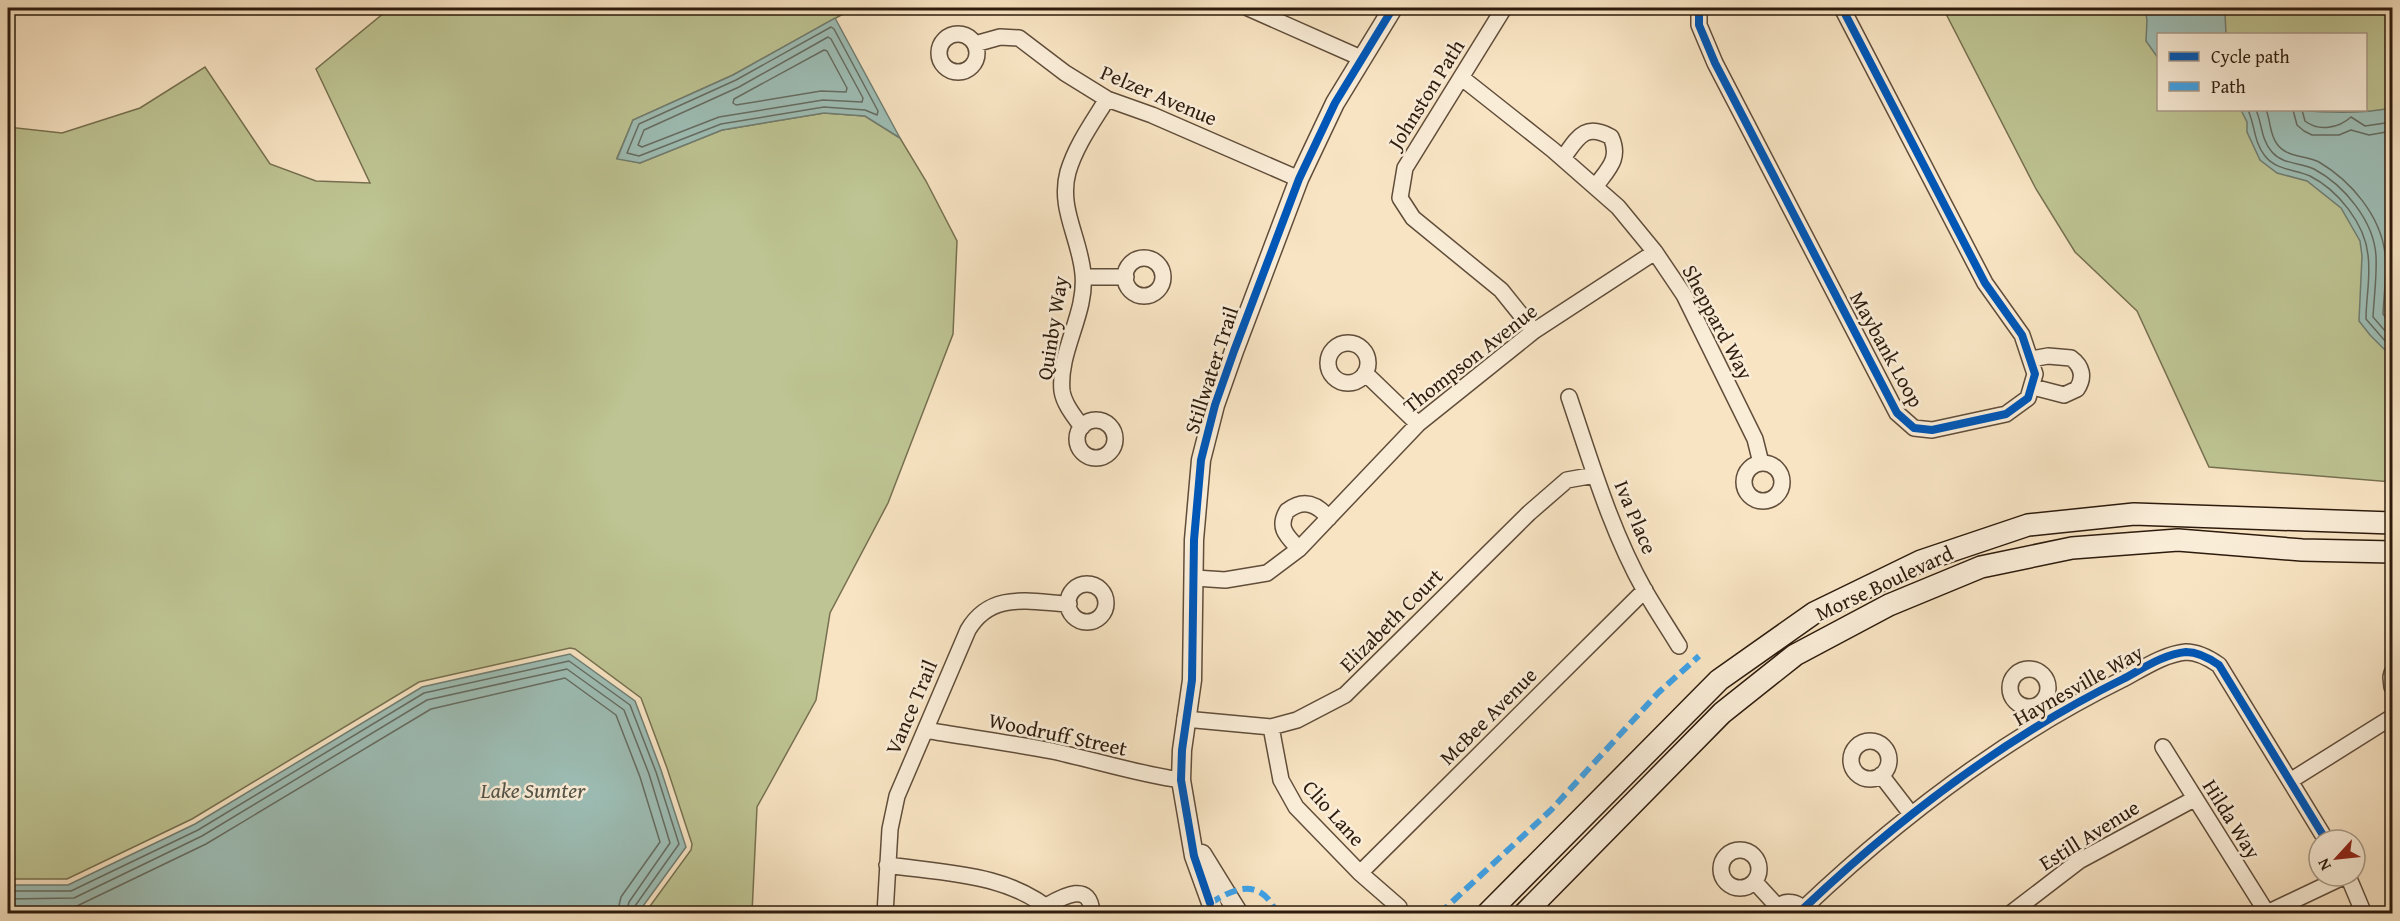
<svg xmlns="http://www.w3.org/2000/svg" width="2400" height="921" viewBox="0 0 2400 921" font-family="'Gentium Book Plus',serif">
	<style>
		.green { fill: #bec493; stroke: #767050; stroke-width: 1.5; fill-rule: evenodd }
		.water { fill: #9dbeb6; stroke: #707d72; stroke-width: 1.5 }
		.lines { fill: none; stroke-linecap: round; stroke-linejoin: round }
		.shore { stroke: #656c62; stroke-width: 1.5 }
		.minor-casing { stroke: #604d3a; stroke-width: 18 }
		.tertiary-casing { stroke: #604d3a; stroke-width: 21 }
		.secondary-casing { stroke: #2d1b0d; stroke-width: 24 }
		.minor { stroke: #faedd8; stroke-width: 15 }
		.tertiary { stroke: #faedd8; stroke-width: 18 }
		.secondary { stroke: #faedd8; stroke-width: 21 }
		.quiet { stroke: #3ea2e9; stroke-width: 6; stroke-dasharray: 12 6; stroke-linecap: butt }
		.cycleway-casing { stroke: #faedd8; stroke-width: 11 }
		.cycleway { stroke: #0057b8; stroke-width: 8 }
		.labels { text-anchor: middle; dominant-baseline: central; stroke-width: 5; stroke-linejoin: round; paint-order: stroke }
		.street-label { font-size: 21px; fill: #2d1b0d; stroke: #faedd8 }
		.water-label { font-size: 22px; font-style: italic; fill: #545448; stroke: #faedd8 }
	</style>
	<rect width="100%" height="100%" fill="#f8e4c3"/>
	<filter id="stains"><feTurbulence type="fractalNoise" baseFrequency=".00333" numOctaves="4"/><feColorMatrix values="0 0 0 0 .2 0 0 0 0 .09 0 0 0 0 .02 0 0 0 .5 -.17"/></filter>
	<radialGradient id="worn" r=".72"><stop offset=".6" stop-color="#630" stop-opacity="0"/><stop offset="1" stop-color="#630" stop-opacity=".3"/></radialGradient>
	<path class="green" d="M 390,8 L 854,8 L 733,75 L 633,120 L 617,158 L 640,163 L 722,130 L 824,113 L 865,116 L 900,138 L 926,181 L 957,241 L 953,334 L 888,503 L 830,613 L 816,700 L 757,807 L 752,913 L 645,913 L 691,850 L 692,844 L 667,768 L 641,698 L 575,649 L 570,648 L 419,682 L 192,819 L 67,879 L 8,879 L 8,127 L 62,133 L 140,108 L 205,67 L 270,164 L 316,181 L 370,183 L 316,69 Z
		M 1943,8 L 2392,8 L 2392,482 L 2209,467 L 2137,311 L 2075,252 L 2036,189 ZM 2158,34 L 2366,34 L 2366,110 L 2158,110 Z"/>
	<path class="water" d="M 2145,8 L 2227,8 L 2225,14 L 2226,34 L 2158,34 L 2158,58 L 2146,41 L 2147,20 Z
		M 835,18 L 900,138 L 865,116 L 824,113 L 722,130 L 640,163 L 617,159 L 633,120 L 733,75 Z
		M 2392,108 L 2392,357 L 2370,335 L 2359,321 L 2362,256 L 2360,241 L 2341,208 L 2307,181 L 2277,173 L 2260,160 L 2247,132 L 2247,122 L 2241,110 C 2260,109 2280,108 2298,110 C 2330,113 2361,114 2392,108 Z
		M 570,654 L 635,701 L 661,770 L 686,847 L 638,913 L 8,913 L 8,885 L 68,885 L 195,824 L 422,687 Z"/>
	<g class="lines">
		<path class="shore" d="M 831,27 L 834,29 L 878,111 L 877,115 L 865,110 L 824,107 L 721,124 L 639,156 L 627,153 L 639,124 L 736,80 Z
			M 828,37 L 831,39 L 863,98 L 862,102 L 823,100 L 719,117 L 642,147 L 638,145 L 644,130 L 739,87 Z
			M 824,50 L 827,51 L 847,88 L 846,92 L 821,91 L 736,105 L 733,103 L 734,99 Z
			M 2248,110 C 2255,125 2254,143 2265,156 C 2277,171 2295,169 2310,176 C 2338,190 2365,224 2368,255 C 2371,276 2366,298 2366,319 L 2392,349
			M 2256,110 C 2262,123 2261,140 2272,152 C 2283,165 2300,162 2314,169 C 2344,185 2374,221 2376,256 C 2377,277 2374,297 2373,317 L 2392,339
			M 2266,110 C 2271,121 2269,133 2277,144 C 2287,158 2306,155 2319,162 C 2351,181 2380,215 2385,253 C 2387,273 2384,294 2383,314 L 2392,326
			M 2293,110 L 2297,125 L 2304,131 L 2312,135 L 2339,135 L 2351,130 L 2369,135 L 2392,131
			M 2302,110 L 2305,121 C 2319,132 2339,128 2351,117 L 2365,126 L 2392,122
			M 8,891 L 71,891 L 198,830 L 424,693 L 569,661 L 630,705 L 656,772 L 679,844 L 635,906 L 633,914
			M 8,899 L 74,898 L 202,836 L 427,700 L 567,669 L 624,710 L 649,774 L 670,843 L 629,902 L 626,914
			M 8,908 L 69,908 L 77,906 L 206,844 L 431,709 L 565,678 L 616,715 L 640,777 L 660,842 L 621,897 L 617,914"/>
		<g class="minor-casing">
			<path id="minor" d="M 1248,8 L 1361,58
				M 1504,8 L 1405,168 L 1400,198 L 1413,218 L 1501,290 L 1534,331
				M 1699,8 L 1699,25 L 1715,63 L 1897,413 L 1914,428 L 1932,430 L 2006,414 L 2028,398 L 2035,374 L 2022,335 L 1985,283 L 1842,8
				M939 53a19 19 0 1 1 38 0a19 19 0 1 1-38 0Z
				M 975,44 L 1000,37 L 1019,38 L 1065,73 L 1107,99 L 1152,115 L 1299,179
				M 1462,78 L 1553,150 L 1618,207 L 1655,252 L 1684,295 L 1755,439 L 1761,463
				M 1563,158 C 1577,139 1584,122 1611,137 C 1621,159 1608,169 1595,187
				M1125 277a19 19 0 1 1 38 0a19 19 0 1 1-38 0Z
				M 1084,277 L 1126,277
				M1328 363a20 20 0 1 1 40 0a20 20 0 1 1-40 0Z
				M 2031,359 L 2048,356 L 2071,358 C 2082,366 2085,377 2077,389 L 2064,395 L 2033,387
				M 1365,373 L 1418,424
				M 1569,397 C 1591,462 1611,531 1645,591 C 1656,610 1668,628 1679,646
				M1077 439a19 19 0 1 1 38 0a19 19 0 1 1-38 0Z
				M 1082,427 C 1074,416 1064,404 1062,391 C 1058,351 1087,314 1083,274 C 1080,238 1058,208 1068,172 C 1076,145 1093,122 1107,99
				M1744 482a19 19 0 1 1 38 0a19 19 0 1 1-38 0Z
				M 1299,549 C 1287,536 1277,528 1287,511 C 1304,498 1317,504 1329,518
				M 1195,578 L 1225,580 L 1267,573 L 1299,549 L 1418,424 L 1534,331 L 1655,252
				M1068 603a19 19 0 1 1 38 0a19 19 0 1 1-38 0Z
				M2010 688a19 19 0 1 1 38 0a19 19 0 1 1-38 0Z
				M 2392,673 L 2391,677 L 2392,687
				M 1185,719 L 1271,727 L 1297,720 L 1345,695 L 1529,513 L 1567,480 L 1595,475
				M 1271,727 L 1281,780 L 1296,807 L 1360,873 L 1399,907
				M 925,730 C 967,737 1010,743 1052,751 C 1095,760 1137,774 1181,780
				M1851 760a19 19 0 1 1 38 0a19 19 0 1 1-38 0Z
				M 2163,747 L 2267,913
				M 1881,775 L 1911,814
				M 2290,781 L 2392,717
				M1721 869a19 19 0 1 1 38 0a19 19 0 1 1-38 0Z
				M 887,865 C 943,873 1010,873 1055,914
				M 1360,873 L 1645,590
				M 2348,876 L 2364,914
				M 1755,882 L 1777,906
				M 1046,906 C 1062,897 1091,880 1092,914
				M 1804,908 C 1899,818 2005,737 2123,679 C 2142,669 2164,654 2186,652 C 2198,652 2209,658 2219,665 L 2326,840
				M 885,914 L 890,829 L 897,796 L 968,630 C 991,591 1029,602 1069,604
				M 1772,914 C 1781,898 1798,899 1807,914
				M 2010,914 L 2079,861 L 2194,799
				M 2265,914 L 2345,876"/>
		</g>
		<g class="tertiary-casing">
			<path id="tertiary" d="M 1202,854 L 1239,914
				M 1215,914 L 1194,856 L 1181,780 L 1182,750 L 1192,680 L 1194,540 L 1201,460 L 1215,405 L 1234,351 L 1299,179 L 1335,103 L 1393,8"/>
		</g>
		<g class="secondary-casing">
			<path id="secondary" d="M 1487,914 L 1719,680 L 1814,613 L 1921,561 L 2028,525 L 2134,514 L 2392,523
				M 1524,914 L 1722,713 L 1795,655 L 1889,605 L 1981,567 L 2072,548 L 2178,540 L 2302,550 L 2392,552"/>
		</g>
		<use href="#minor" class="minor"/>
		<use href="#tertiary" class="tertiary"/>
		<use href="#secondary" class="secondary"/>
		<path class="quiet" d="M 1195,914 C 1223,894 1258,869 1277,914
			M 1439,914 L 1551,810 L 1658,693 L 1699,656"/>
		<g class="cycleway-casing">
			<path id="cycleway" d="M 1699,8 L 1699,25 L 1715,63 L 1897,413 L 1914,428 L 1932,430 L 2006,414 L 2028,398 L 2035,374 L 2022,335 L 1985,283 L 1842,8
				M 1210,903 L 1194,856 L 1181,780 L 1182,750 L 1192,680 L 1194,540 L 1201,460 L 1215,405 L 1234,351 L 1299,179 L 1335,103 L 1393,8
				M 1804,908 C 1899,818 2005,737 2123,679 C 2142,669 2164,654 2186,652 C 2198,652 2209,658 2219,665 L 2326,840"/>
		</g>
		<use href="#cycleway" class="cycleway"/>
	</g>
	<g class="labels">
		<g class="street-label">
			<text transform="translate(1426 94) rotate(-58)">Johnston Path</text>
			<text transform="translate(1159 95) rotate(23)">Pelzer Avenue</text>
			<text transform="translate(1718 322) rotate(62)">Sheppard Way</text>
			<text transform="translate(1052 328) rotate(-81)">Quinby Way</text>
			<text transform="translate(1887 349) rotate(61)">Maybank Loop</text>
			<text transform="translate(1470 358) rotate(-38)">Thompson Avenue</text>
			<text transform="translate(1211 370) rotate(-72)">Stillwater Trail</text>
			<text transform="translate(1636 517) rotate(67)">Iva Place</text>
			<text transform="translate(1884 583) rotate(-25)">Morse Boulevard</text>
			<text transform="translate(1391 620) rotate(-45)">Elizabeth Court</text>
			<text transform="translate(2078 685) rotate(-29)">Haynesville Way</text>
			<text transform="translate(911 707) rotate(-67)">Vance Trail</text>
			<text transform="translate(1488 716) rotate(-45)">McBee Avenue</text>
			<text transform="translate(1058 734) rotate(12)">Woodruff Street</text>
			<text transform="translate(1334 813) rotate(48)">Clio Lane</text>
			<text transform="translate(2232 819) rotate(58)">Hilda Way</text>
			<text transform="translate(2089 835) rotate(-32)">Estill Avenue</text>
		</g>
		<g class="water-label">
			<text x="533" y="790">Lake Sumter</text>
		</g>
	</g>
	<rect width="2400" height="921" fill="none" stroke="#f8e4c3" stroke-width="30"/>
	<rect x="9" y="9" width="2382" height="903" fill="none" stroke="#2d1b0d" stroke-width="3"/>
	<rect x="15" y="15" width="2370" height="891" fill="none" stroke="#2d1b0d" stroke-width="1.5"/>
	<rect x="2157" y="33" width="210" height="78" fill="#faedd8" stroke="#a89987" stroke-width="1.5"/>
	<rect x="2169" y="52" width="30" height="9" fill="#0057b8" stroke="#a89987" stroke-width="1.5"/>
	<text x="2211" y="63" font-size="18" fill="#2d1b0d">Cycle path</text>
	<rect x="2169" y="82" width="30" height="9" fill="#3ea2e9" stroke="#a89987" stroke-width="1.5"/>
	<text x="2211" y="93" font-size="18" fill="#2d1b0d">Path</text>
	<g transform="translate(2337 858) rotate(243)"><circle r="28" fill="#faedd8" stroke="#a89987" stroke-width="1.5"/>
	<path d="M0-4.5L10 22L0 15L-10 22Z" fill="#8f2418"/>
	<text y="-9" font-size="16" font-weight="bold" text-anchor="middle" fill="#2d1b0d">N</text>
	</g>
	<rect width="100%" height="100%" filter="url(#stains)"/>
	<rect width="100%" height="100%" fill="url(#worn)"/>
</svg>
